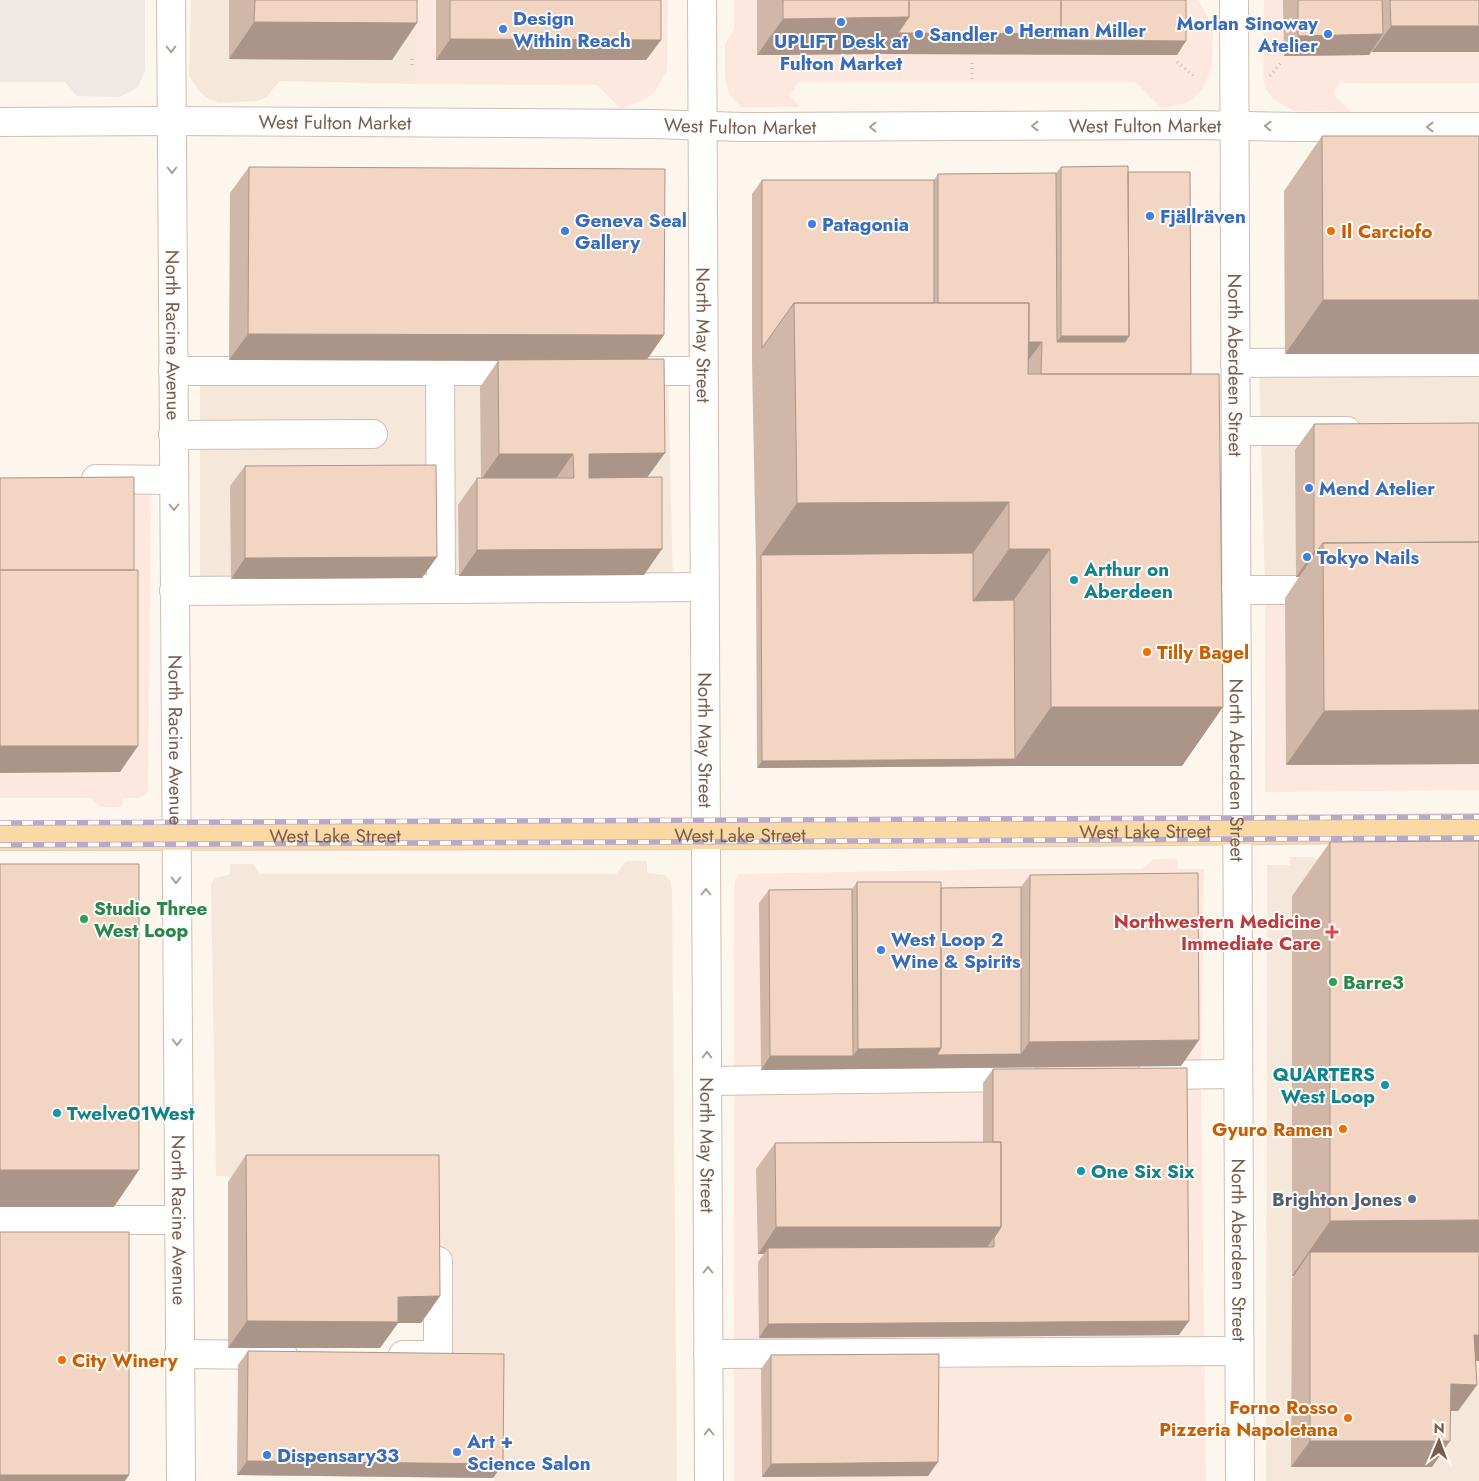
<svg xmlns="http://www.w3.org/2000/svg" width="1479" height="1481" viewBox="0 0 1479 1481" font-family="Jost,sans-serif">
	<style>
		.residential { fill: #f5e8da }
		.commercial { fill: #fde8e0 }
		.industrial { fill: #efe9e4 }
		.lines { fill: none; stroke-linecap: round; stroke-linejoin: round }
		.minor-casing { stroke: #d1beb0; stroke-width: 30 }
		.major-casing { stroke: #dad1cd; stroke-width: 30 }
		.path { stroke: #d9b8a5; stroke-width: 3; stroke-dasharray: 1 4; stroke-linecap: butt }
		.minor { stroke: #fff; stroke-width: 28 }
		.major { stroke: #fbd9a5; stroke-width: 28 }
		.rail-casing { stroke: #b9a8c9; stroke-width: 5.5 }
		.rail { stroke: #fffaf3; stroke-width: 4; stroke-dasharray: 11; stroke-linecap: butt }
		.wall { fill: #d1b7a8 }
		.shaded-wall { fill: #aa9588 }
		.building { fill: #f3d5c3; stroke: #aa9588 }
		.oneway { stroke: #af9d94 }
		.shop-dot { fill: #3f7fe0; stroke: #fffaf3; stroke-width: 2 }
		.food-dot { fill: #e8710a; stroke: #fffaf3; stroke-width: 2 }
		.culture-dot { fill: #0f9aa8; stroke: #fffaf3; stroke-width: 2 }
		.leisure-dot { fill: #2e9e5b; stroke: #fffaf3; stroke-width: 2 }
		.health-dot { fill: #e0444e; stroke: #fffaf3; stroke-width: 2 }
		.service-dot { fill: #5c6f8a; stroke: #fffaf3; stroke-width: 2 }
		.labels { text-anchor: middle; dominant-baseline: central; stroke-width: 4; stroke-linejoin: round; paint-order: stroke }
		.shop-label { font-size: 19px; font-weight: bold; fill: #366cbe; stroke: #fffaf3; text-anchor: start }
		.street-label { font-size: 19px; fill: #7a5c4d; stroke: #fffaf3 }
		.food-label { font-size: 19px; font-weight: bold; fill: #c56008; stroke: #fffaf3; text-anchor: start }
		.culture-label { font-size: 19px; font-weight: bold; fill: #0d838f; stroke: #fffaf3; text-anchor: start }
		.leisure-label { font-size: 19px; font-weight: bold; fill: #27864d; stroke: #fffaf3; text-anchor: start }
		.health-label { font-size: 19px; font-weight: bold; fill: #be3a42; stroke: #fffaf3; text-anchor: end }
		.service-label { font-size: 19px; font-weight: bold; fill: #4e5e75; stroke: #fffaf3; text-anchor: end }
	</style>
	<rect width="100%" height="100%" fill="#fdf6ec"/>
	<path class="residential" d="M 191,0 L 416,0 L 416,84 L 280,81 L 267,96 L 258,101 L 219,103 L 210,100 L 201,93 L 189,77 Z
		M 1479,362 L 1479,589 L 1265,590 L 1259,363 Z
		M 200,371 L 668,371 L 673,585 L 200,593 Z
		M 1290,857 L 1314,857 L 1322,865 L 1479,865 L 1479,1481 L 1266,1481 L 1267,865 L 1290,865 Z
		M 626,861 L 647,861 L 647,873 L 665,875 L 670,881 L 672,890 L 677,1481 L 494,1481 L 492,1356 L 438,1355 L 438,1177 L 216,1176 L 211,884 L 216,878 L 230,874 L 230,864 L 253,864 L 260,874 L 616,874 Z"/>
	<path class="commercial" d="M 416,0 L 668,0 L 667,70 L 653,94 L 643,100 L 621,109 L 597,85 L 416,84 Z
		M 734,0 L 1198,0 L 1213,25 L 1212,67 L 1205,85 L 1195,97 L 1185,104 L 1161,108 L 1135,82 L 799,82 L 789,95 L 801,107 L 741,107 L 729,94 L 725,78 L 725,44 L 734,29 Z
		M 1264,0 L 1479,0 L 1479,83 L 1340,83 L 1333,93 L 1351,112 L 1294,111 L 1273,99 L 1265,87 L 1263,76 Z
		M 0,479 L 151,479 L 148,792 L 141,798 L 123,798 L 122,807 L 101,807 L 91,798 L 0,798 Z
		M 1479,589 L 1479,790 L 1265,792 L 1265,590 Z
		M 1177,858 L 1178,869 L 1204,869 L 1201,1074 L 1206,1481 L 734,1481 L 734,891 L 735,881 L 739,874 L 1010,869 L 1142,869 L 1153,859 Z"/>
	<path class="industrial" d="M 0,0 L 145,0 L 145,71 L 138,87 L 120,97 L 77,96 L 65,82 L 0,82 Z"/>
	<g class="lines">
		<g class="minor-casing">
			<g id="minor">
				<path id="s1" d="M 171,0 L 181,1481"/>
				<path id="s2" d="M 702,0 L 709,1481"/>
				<path id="s3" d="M 1234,0 L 1240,1481"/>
				<path id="s4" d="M 0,122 L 171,121 L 653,124 L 742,127 L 1194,125 L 1297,127 L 1479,127"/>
				<path d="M 1235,363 L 1479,362"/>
				<path d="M 173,371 L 529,371"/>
				<path d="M 440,371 L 441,589"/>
				<path d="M 627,371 L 703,371"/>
				<path d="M 1236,431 L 1347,431"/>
				<path d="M 173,435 L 373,434"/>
				<path d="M 96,479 L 173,480"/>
				<path d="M 1236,590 L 1327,590"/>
				<path d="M 174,591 L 704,587"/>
				<path d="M 1151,1075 L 1238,1074"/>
				<path d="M 707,1081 L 1025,1077"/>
				<path d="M 0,1220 L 178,1220"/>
				<path d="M 179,1354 L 283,1355"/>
				<path d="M 708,1354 L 1239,1351"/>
				<path d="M 403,1355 L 438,1355 L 438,1261"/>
			</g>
		</g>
		<g class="major-casing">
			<g id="major">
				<path id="s5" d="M 0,836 L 750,835 L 1479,828"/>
			</g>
		</g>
		<path class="path" d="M 412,59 L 412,65
			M 1177,62 L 1195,77
			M 972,63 L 972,83
			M 1270,76 L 1282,61"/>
		<use href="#minor" class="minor"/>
		<use href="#major" class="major"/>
		<g class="rail-casing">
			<path id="rail" d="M 0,823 L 1479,817
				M 0,845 L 1479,838"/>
		</g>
		<use href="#rail" class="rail"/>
	</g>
	<path class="wall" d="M 229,0 L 417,0 L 392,60 L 229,59 Z
		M 436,0 L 661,0 L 661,40 L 646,60 L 436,60 Z
		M 757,0 L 1186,0 L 1177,55 L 884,54 L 757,55 Z
		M 1283,0 L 1479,0 L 1479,52 L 1372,52 L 1372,50 L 1369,55 L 1284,56 Z
		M 1322,136 L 1479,136 L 1285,354 L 1284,191 Z
		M 249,167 L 647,359 L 648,477 L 644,575 L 459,576 L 458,505 L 477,478 L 481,478 L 480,387 L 498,361 L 229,360 L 230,193 Z
		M 1061,167 L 1128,172 L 1182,766 L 1010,766 L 757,768 L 756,562 L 752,362 L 752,194 L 762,180 L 934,180 L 938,174 L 1056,173 Z
		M 1314,424 L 1479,764 L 1286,765 L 1285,598 L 1299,577 L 1296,577 L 1295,450 Z
		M 245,466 L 422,578 L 231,579 L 230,486 Z
		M 1479,841 L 1479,1361 L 1476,1361 L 1477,1385 L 1458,1411 L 1451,1411 L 1432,1467 L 1291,1467 L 1292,1279 L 1294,1276 L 1292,1276 L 1292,896 L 1330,842 Z
		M 1030,875 L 1181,1066 L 761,1070 L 759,903 L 769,890 L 852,889 L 857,882 L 941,888 L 1021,887 Z
		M 993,1069 L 1179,1335 L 759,1338 L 758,1262 L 764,1254 L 758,1254 L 756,1169 L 775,1143 L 983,1142 L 983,1083 Z
		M 246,1155 L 440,1296 L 421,1323 L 398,1323 L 380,1348 L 228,1348 L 228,1182 Z
		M 248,1351 L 503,1464 L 493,1478 L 237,1475 L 238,1365 Z
		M 771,1355 L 928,1476 L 762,1477 L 761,1369 Z"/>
	<path class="shaded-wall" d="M 909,17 L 1061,34 L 1186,41 L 1177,55 L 884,54 L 757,55 L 783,19 Z
		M 254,22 L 417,23 L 392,60 L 229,59 Z
		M 1391,26 L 1479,26 L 1479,52 L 1372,52 Z
		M 1383,34 L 1369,55 L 1284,56 L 1298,36 Z
		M 450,39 L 661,40 L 646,60 L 436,60 Z
		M 1323,300 L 1479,300 L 1479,354 L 1285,354 Z
		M 248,334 L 664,335 L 646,361 L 229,360 Z
		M 1061,336 L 1129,336 L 1111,362 L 1043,362 Z
		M 938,342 L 1042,342 L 1027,362 Z
		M 665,453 L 646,479 L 572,480 L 589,454 Z
		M 499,454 L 573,454 L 555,480 L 481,480 Z
		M 1009,502 L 968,560 L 761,555 L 797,503 Z
		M 662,549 L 644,575 L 459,576 L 477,550 Z
		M 1009,549 L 1050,549 L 1009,607 L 968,608 Z
		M 1314,551 L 1317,551 L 1299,577 L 1296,577 Z
		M 437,557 L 422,578 L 231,579 L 245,558 Z
		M 1051,707 L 1223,707 L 1182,766 L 1010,766 L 757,768 L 762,761 L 1015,759 Z
		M 1479,710 L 1479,764 L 1286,765 L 1324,711 Z
		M 0,746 L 138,746 L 120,772 L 0,773 Z
		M 1199,1040 L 1181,1066 L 761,1070 L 770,1056 L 853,1056 L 858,1049 L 941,1048 L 1021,1054 L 1029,1042 Z
		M 0,1170 L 139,1170 L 114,1207 L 0,1207 Z
		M 1479,1220 L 1479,1275 L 1310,1252 L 1294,1276 L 1292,1276 L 1330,1221 Z
		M 776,1227 L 1001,1227 L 983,1253 L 768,1248 L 764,1254 L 758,1254 Z
		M 440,1296 L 421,1323 L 398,1323 L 380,1348 L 228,1348 L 247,1321 L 398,1297 Z
		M 1189,1321 L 1179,1335 L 759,1338 L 768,1324 Z
		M 1474,1335 L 1479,1335 L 1479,1361 L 1456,1361 Z
		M 1451,1384 L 1477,1385 L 1458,1411 L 1433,1410 Z
		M 1310,1441 L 1450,1441 L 1432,1467 L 1291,1467 Z
		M 247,1461 L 503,1464 L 493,1478 L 237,1475 Z
		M 938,1462 L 928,1476 L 762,1477 L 771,1464 Z
		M 0,1475 L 129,1475 L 125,1481 L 0,1481 Z"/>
	<path class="building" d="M 255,0 L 417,0 L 417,23 L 254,22 Z
		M 450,0 L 661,0 L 661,40 L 450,39 Z
		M 783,0 L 909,0 L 909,17 L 783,19 Z
		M 909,0 L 1061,0 L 1061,34 L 898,33 L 909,17 Z
		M 1061,0 L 1186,0 L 1186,41 L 1056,40 L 1061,34 Z
		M 1298,0 L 1382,0 L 1383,34 L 1298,36 Z
		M 1390,0 L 1479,0 L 1479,26 L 1391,26 Z
		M 1322,136 L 1479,136 L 1479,300 L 1323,300 Z
		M 1128,166 L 1129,336 L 1061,336 L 1061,167 Z
		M 249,167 L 665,169 L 664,335 L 248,334 Z
		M 1128,172 L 1190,172 L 1191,374 L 1041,374 L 1042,342 L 1029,342 L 1029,303 L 938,303 L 938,174 L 1056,173 L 1057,342 L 1125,342 L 1129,336 Z
		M 762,180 L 934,180 L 934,303 L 794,303 L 762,348 Z
		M 794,303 L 1029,303 L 1028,374 L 1219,374 L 1223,707 L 1051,707 L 1050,549 L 1009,549 L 1009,502 L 797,503 Z
		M 664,359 L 665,453 L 589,454 L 589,478 L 662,477 L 662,549 L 477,550 L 477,478 L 574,478 L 573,454 L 499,454 L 498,360 Z
		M 1479,423 L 1479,542 L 1323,543 L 1317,551 L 1314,551 L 1314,424 Z
		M 436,465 L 437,557 L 245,558 L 245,466 Z
		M 134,477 L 134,570 L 0,570 L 0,478 Z
		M 1479,542 L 1479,710 L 1324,711 L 1323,543 Z
		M 973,553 L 973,601 L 1014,600 L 1015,759 L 762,761 L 761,555 Z
		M 0,570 L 138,570 L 138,746 L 0,746 Z
		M 1479,841 L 1479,1220 L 1330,1221 L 1330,842 Z
		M 0,864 L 139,864 L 139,1170 L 0,1170 Z
		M 1198,873 L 1199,1040 L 1029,1042 L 1030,875 Z
		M 857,882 L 941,882 L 941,1048 L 858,1049 Z
		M 1021,887 L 1021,1054 L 937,1055 L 941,1048 L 941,888 Z
		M 852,889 L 853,1056 L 770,1056 L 769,890 Z
		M 1187,1068 L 1189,1321 L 768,1324 L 768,1248 L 994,1247 L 994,1238 L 1001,1227 L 1001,1142 L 993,1142 L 993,1069 Z
		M 1001,1142 L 1001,1227 L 776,1227 L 775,1143 Z
		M 246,1155 L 439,1155 L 440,1296 L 398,1297 L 398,1322 L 247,1321 Z
		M 0,1232 L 129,1232 L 129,1475 L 0,1475 Z
		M 1310,1252 L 1479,1252 L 1479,1335 L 1474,1335 L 1477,1385 L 1451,1384 L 1450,1441 L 1310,1441 Z
		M 248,1351 L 504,1354 L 503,1464 L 247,1461 Z
		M 939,1354 L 938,1462 L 771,1464 L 771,1355 Z"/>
	<defs><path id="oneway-chevron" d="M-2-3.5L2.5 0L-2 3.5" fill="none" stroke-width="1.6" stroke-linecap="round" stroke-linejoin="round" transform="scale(1.25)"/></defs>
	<g class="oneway">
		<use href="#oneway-chevron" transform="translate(171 49) rotate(90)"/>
		<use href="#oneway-chevron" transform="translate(1035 126) rotate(180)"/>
		<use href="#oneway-chevron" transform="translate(1268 126) rotate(-178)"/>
		<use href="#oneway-chevron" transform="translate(873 127) rotate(180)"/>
		<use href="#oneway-chevron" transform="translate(1430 127) rotate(-180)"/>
		<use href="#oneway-chevron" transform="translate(172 170) rotate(90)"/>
		<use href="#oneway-chevron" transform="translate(174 507) rotate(90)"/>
		<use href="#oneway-chevron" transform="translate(176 880) rotate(90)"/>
		<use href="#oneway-chevron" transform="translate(706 892) rotate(-90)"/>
		<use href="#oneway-chevron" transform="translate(177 1042) rotate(90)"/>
		<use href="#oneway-chevron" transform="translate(707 1055) rotate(-90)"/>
		<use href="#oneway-chevron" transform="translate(708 1270) rotate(-90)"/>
		<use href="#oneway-chevron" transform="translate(709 1432) rotate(-90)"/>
	</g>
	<g class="shop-dot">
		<circle cx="841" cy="22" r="5"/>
		<circle cx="503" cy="29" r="5"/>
		<circle cx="1009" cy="30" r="5"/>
		<circle cx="919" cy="34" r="5"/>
		<circle cx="1328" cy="34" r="5"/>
		<circle cx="1150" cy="216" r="5"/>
		<circle cx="812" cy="224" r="5"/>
		<circle cx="565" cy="231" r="5"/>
		<circle cx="1309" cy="488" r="5"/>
		<circle cx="1307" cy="557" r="5"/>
		<circle cx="881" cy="950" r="5"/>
		<circle cx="457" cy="1452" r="5"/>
		<circle cx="267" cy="1455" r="5"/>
	</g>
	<g class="food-dot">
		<circle cx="1331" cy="231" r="5"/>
		<circle cx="1147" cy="652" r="5"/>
		<circle cx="1343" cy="1129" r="5"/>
		<circle cx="62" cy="1360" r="5"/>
		<circle cx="1348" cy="1418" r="5"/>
	</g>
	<g class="culture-dot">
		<circle cx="1074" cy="580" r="5"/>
		<circle cx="1385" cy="1085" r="5"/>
		<circle cx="57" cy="1113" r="5"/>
		<circle cx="1081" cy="1171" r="5"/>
	</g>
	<g class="leisure-dot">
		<circle cx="84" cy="919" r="5"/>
		<circle cx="1333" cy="982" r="5"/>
	</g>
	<path class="health-dot" d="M1329.5 924.5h5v5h5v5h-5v5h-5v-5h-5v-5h5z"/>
	<circle class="service-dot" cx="1412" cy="1199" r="5"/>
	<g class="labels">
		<g class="shop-label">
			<text x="513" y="18">Design<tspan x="513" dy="22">Within Reach</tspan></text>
			<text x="1318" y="23" text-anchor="end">Morlan Sinoway<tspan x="1318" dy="22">Atelier</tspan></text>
			<text x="1019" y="30">Herman Miller</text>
			<text x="929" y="34">Sandler</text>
			<text x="841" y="41" text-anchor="middle">UPLIFT Desk at<tspan x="841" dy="22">Fulton Market</tspan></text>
			<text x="1160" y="216">Fjällräven</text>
			<text x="575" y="220">Geneva Seal<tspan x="575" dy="22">Gallery</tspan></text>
			<text x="822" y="224">Patagonia</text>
			<text x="1319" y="488">Mend Atelier</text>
			<text x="1317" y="557">Tokyo Nails</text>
			<text x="891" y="939">West Loop 2<tspan x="891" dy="22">Wine &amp; Spirits</tspan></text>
			<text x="467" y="1441">Art +<tspan x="467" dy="22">Science Salon</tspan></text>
			<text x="277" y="1455">Dispensary33</text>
		</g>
		<g class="street-label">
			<text stroke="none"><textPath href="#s4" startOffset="335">West Fulton Market</textPath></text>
			<text stroke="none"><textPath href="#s4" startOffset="1145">West Fulton Market</textPath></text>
			<text stroke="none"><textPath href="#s4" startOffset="740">West Fulton Market</textPath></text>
			<text stroke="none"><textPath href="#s1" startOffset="335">North Racine Avenue</textPath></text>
			<text stroke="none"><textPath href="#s2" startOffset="335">North May Street</textPath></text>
			<text stroke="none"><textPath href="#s3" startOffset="365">North Aberdeen Street</textPath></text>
			<text stroke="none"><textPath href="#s1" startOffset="740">North Racine Avenue</textPath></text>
			<text stroke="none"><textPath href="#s2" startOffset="740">North May Street</textPath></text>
			<text stroke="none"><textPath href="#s3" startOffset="770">North Aberdeen Street</textPath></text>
			<text stroke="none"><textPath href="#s5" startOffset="1145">West Lake Street</textPath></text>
			<text stroke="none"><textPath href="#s5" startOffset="740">West Lake Street</textPath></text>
			<text stroke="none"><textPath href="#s5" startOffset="335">West Lake Street</textPath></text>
			<text stroke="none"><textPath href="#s2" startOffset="1145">North May Street</textPath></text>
			<text stroke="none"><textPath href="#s1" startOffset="1220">North Racine Avenue</textPath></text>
			<text stroke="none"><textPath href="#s3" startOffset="1250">North Aberdeen Street</textPath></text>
		</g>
		<g class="food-label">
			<text x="1341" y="231">Il Carciofo</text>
			<text x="1157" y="652">Tilly Bagel</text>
			<text x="1333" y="1129" text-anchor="end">Gyuro Ramen</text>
			<text x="72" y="1360">City Winery</text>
			<text x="1338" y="1407" text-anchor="end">Forno Rosso<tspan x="1338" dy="22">Pizzeria Napoletana</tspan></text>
		</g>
		<g class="culture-label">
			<text x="1084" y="569">Arthur on<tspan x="1084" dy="22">Aberdeen</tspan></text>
			<text x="1375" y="1074" text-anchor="end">QUARTERS<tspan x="1375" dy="22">West Loop</tspan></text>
			<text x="67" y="1113">Twelve01West</text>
			<text x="1091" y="1171">One Six Six</text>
		</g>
		<g class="leisure-label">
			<text x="94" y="908">Studio Three<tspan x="94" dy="22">West Loop</tspan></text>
			<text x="1343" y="982">Barre3</text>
		</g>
		<g class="health-label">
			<text x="1321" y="921">Northwestern Medicine<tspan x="1321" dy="22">Immediate Care</tspan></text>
		</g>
		<g class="service-label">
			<text x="1402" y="1199">Brighton Jones</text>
		</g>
	</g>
	<g transform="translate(1439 1441) rotate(1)" stroke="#fffaf3" stroke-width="4" paint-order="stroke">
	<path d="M0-4L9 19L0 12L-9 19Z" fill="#7a5c4d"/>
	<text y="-8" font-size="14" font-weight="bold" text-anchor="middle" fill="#7a5c4d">N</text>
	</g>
</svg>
